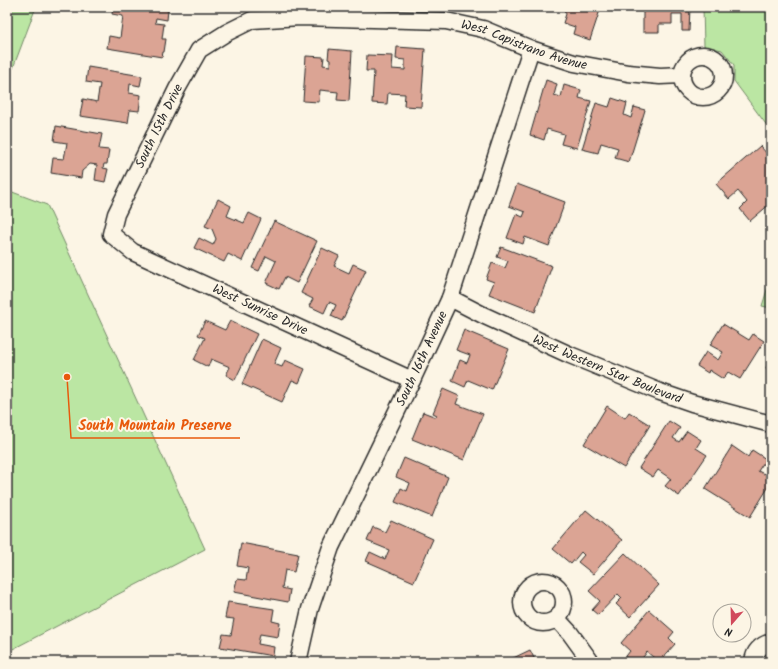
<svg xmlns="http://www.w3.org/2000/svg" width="778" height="669" viewBox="0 0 778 669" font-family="Kalam,sans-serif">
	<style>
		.green { fill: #bbe6a3; stroke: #738867 }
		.building { fill: #dba494; stroke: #2b2b2b }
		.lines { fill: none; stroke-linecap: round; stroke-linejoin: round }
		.minor-casing { stroke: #2b2b2b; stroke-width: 19 }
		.minor { stroke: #fcf5e5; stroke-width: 16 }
		.labels { text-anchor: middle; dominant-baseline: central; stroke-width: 4; stroke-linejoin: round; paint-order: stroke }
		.street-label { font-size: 13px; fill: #2b2b2b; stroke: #fcf5e5 }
		.leader { fill: none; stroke: #e8590c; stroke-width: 1.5 }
		.callout-dot { fill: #e8590c; stroke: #fcf5e5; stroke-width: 1.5 }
		.callout-label { font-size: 14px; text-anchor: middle; font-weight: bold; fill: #e8590c; stroke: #fcf5e5; stroke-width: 4; stroke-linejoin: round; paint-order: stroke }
	</style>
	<rect width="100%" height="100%" fill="#fcf5e5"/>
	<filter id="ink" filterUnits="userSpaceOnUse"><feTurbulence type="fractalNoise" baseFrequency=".025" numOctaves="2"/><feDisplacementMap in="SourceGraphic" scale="8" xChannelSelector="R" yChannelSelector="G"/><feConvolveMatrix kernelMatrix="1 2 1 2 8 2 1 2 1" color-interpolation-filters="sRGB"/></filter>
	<g filter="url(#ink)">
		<path class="green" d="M 7,7 L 36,7 L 7,84 Z
			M 703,7 L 771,7 L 771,131 L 734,81 L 734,65 L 722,50 L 704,46 Z
			M 7,190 L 47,205 L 205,549 L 7,652 Z
			M 771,277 L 771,308 L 762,306 Z"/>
		<path class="building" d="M 113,7 L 152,7 L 168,10 L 167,20 L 156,18 L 155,23 L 164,24 L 162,39 L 166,39 L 164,52 L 163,52 L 162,57 L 107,48 L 109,36 L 120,38 L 123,16 L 112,14 Z
			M 563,7 L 601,7 L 590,40 L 573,34 L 575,27 L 563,23 L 566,14 Z
			M 643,7 L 690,7 L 689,31 L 682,31 L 682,14 L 672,14 L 672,24 L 659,24 L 659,32 L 643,32 Z
			M 397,47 L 425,49 L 421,107 L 404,106 L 405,94 L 388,93 L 387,104 L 372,103 L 374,71 L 366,71 L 367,55 L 393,56 L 392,69 L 405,70 L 405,60 L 396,59 Z
			M 329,49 L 352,51 L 349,101 L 337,100 L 338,92 L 320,90 L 319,102 L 303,101 L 306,56 L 324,57 L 323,65 L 330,66 L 330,60 L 328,59 Z
			M 88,67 L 142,76 L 140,86 L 130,84 L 129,93 L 141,95 L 139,111 L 130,110 L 128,123 L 80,116 L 83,99 L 97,102 L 100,84 L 86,82 Z
			M 546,80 L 557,84 L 554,95 L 561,97 L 564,85 L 581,90 L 579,98 L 591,101 L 577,148 L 561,144 L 564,134 L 547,129 L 544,140 L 530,135 Z
			M 612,98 L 627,103 L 624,115 L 631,118 L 634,107 L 645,110 L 629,162 L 615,158 L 618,148 L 601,143 L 598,153 L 582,149 L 596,103 L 609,107 Z
			M 56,126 L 102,134 L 99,149 L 109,150 L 107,164 L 104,164 L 103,168 L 108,169 L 105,182 L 95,180 L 97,165 L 90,164 L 82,171 L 81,178 L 51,173 L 53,158 L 64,159 L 67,143 L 54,141 Z
			M 760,146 L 771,158 L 770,163 L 771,176 L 770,177 L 771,179 L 771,203 L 750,221 L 740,209 L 747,202 L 738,191 L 729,199 L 716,184 Z
			M 517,184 L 565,202 L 549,246 L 525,237 L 523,244 L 507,238 L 516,214 L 523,217 L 525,212 L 509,206 Z
			M 218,199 L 231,206 L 227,216 L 244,223 L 249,213 L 261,219 L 242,261 L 228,254 L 224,262 L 194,248 L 199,238 L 213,245 L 216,239 L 212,229 L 205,226 Z
			M 274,221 L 317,241 L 297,283 L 285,277 L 279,289 L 266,283 L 276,261 L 266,256 L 259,271 L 252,268 Z
			M 501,247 L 552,266 L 535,312 L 489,294 L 494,282 L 486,279 L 492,263 L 505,268 L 508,261 L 497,257 Z
			M 322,248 L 339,256 L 334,266 L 349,273 L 353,264 L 366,270 L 342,321 L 331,316 L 336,305 L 329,302 L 324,313 L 309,306 L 313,299 L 301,293 Z
			M 205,321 L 225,330 L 230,321 L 257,334 L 235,380 L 226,375 L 230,367 L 211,359 L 208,367 L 194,360 L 205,338 L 198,335 Z
			M 723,324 L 749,340 L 753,334 L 764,341 L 740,379 L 728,372 L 723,379 L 709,370 L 708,373 L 697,366 L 706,352 L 718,360 L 723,352 L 710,345 Z
			M 464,330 L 509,349 L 492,390 L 468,380 L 465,387 L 452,381 L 460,360 L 467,363 L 470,355 L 456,350 Z
			M 262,339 L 281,348 L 274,364 L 282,367 L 285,360 L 305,369 L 299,383 L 292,380 L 282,402 L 242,384 Z
			M 771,359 L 771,372 L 766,368 Z
			M 443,389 L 459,396 L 456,404 L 483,414 L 464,460 L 412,439 L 423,412 L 436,417 L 437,415 L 433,413 Z
			M 607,406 L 625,418 L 629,412 L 650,425 L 624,468 L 584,444 Z
			M 669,421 L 680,428 L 673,438 L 679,442 L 687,431 L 701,440 L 696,448 L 707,455 L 679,496 L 665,486 L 671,479 L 658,470 L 653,477 L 639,468 Z
			M 732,446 L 748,457 L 752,450 L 766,459 L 758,471 L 764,474 L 771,466 L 771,483 L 750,517 L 705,489 Z
			M 404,458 L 448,477 L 432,517 L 395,502 L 401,488 L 407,491 L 410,483 L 396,477 Z
			M 586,510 L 622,540 L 593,574 L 578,562 L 584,555 L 581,552 L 571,564 L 553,549 Z
			M 391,520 L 433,539 L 414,582 L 366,561 L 370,552 L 385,559 L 389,550 L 367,541 L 373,527 L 385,532 Z
			M 241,543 L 298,554 L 294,572 L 285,570 L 282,588 L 290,590 L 288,602 L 234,592 L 237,579 L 246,580 L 248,568 L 237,566 Z
			M 625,553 L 659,585 L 630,617 L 616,604 L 622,598 L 618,594 L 598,615 L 592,610 L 600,601 L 589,591 Z
			M 228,602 L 274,609 L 272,621 L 280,623 L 278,637 L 260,634 L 258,644 L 274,647 L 273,656 L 220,647 L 223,634 L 231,635 L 234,619 L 225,618 Z
			M 649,610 L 674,632 L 669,638 L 675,644 L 659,662 L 647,652 L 640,661 L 641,662 L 625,662 L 623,660 L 630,651 L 621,643 Z
			M 530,650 L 535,660 L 532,662 L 505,662 Z"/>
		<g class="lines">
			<g class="minor-casing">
				<g id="minor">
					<circle cx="703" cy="76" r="21"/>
					<path id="s1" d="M 450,298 L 485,316 L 570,355 L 660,392 L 692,403 L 771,424"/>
					<path id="s2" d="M 412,380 L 133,252 L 111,234 L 116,214 L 177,89 L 199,50 L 226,33 L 252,20 L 300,17 L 446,21 L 483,29 L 531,49 L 574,63 L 628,73 L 660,76 L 682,75"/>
					<circle cx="543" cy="602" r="21"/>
					<path d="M 557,619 L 570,633 L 591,662"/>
					<path id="s3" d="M 298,662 L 310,609 L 331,547 L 412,380 L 450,298 L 531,49"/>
					<path d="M 753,662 C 754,651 761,645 771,642"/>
				</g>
			</g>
			<use href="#minor" class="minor"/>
		</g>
	</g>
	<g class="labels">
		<g class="street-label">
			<text stroke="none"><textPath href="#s2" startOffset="877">West Capistrano Avenue</textPath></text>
			<text stroke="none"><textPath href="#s2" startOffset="454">South 15th Drive</textPath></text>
			<text transform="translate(260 310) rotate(25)">West Sunrise Drive</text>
			<text stroke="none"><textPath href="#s3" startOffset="329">South 16th Avenue</textPath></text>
			<text stroke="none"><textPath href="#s1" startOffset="173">West Western Star Boulevard</textPath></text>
		</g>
	</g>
	<path class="leader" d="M67 377L71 438H240"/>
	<circle class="callout-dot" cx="67" cy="377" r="4"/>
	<g class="callout-label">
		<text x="155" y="430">South Mountain Preserve</text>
	</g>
	<rect width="778" height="669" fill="none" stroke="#fcf5e5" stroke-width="24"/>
	<rect x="12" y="12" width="754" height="645" fill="none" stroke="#2b2b2b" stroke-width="1.5" filter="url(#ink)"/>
	<g transform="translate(732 623) rotate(200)"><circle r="19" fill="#fcf5e5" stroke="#a8a49b"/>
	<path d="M0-3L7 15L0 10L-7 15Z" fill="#d1495b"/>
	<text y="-6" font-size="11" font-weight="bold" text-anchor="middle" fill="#2b2b2b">N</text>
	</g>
</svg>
